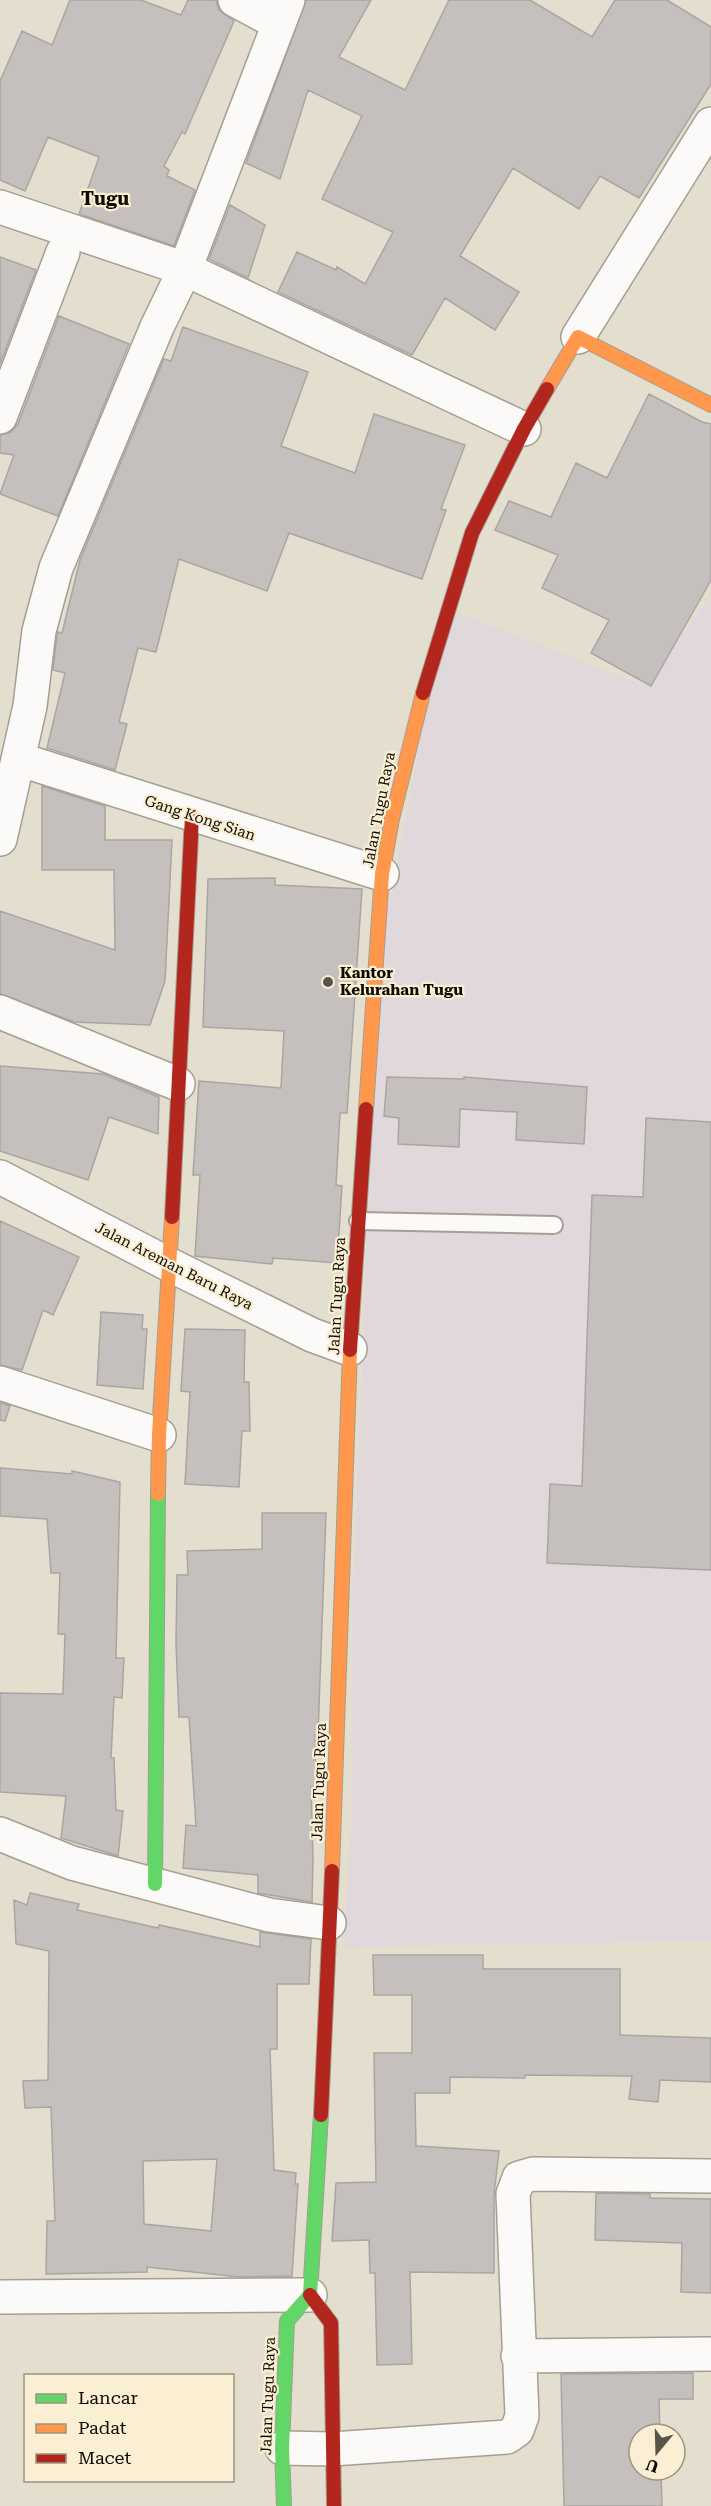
<svg xmlns="http://www.w3.org/2000/svg" width="711" height="2506" viewBox="0 0 711 2506" font-family="'Roboto Serif',serif">
	<style>
		.industrial { fill: #e1d8dc }
		.building { fill: #c5c0be; stroke: #a9a5a3; stroke-width: 1.5; fill-rule: evenodd }
		.lines { fill: none; stroke-linecap: round; stroke-linejoin: round }
		.lane-casing { stroke: #a39f93; stroke-width: 20 }
		.street-casing { stroke: #a39f93; stroke-width: 36 }
		.fast-casing { stroke: #a39f93; stroke-width: 16 }
		.slow-casing { stroke: #a39f93; stroke-width: 16 }
		.jam-casing { stroke: #a39f93; stroke-width: 16 }
		.lane { stroke: #fbfaf8; stroke-width: 16 }
		.street { stroke: #fbfaf8; stroke-width: 33 }
		.fast { stroke: #63d668; stroke-width: 14 }
		.slow { stroke: #ff974d; stroke-width: 14 }
		.jam { stroke: #b3261e; stroke-width: 14 }
		.poi-dot { fill: #5a554b; stroke: #faefd3; stroke-width: 2 }
		.labels { text-anchor: middle; dominant-baseline: central; stroke-width: 4.5; stroke-linejoin: round; paint-order: stroke }
		.street-label { font-size: 15px; fill: #0f0b04; stroke: #faefd3 }
		.poi-label { font-size: 15px; font-weight: bold; fill: #0f0b04; stroke: #faefd3; text-anchor: start }
		.quarter-label { font-size: 18px; font-weight: bold; fill: #0f0b04; stroke: #faefd3 }
	</style>
	<rect width="100%" height="100%" fill="#e4dece"/>
	<path class="industrial" d="M 711,596 L 711,1941 L 344,1947 L 351,1827 L 353,1583 L 379,958 L 446,608 L 645,686 Z"/>
	<path class="building" d="M 70,0 L 141,0 L 181,15 L 188,0 L 216,0 L 219,10 L 234,21 L 185,134 L 182,132 L 164,166 L 169,170 L 167,176 L 195,190 L 174,246 L 79,214 L 99,157 L 48,137 L 25,191 L 0,180 L 0,81 L 22,31 L 52,45 Z
		M 306,0 L 371,0 L 339,57 L 405,90 L 449,0 L 530,0 L 592,37 L 615,0 L 667,0 L 711,27 L 711,84 L 639,198 L 600,176 L 579,209 L 513,168 L 460,256 L 519,292 L 495,330 L 445,298 L 412,355 L 278,292 L 297,252 L 336,270 L 337,267 L 365,284 L 393,232 L 322,199 L 362,116 L 308,90 L 280,179 L 246,163 Z
		M 230,205 L 265,225 L 248,278 L 209,259 Z
		M 0,257 L 36,270 L 0,364 Z
		M 59,316 L 129,344 L 58,516 L 0,494 L 14,455 L 0,453 L 0,435 L 11,432 L 18,424 Z
		M 183,327 L 308,372 L 281,446 L 355,473 L 374,414 L 465,445 L 441,509 L 446,510 L 422,579 L 289,533 L 267,591 L 179,559 L 156,652 L 138,648 L 119,722 L 127,724 L 115,770 L 47,748 L 65,673 L 53,670 L 57,635 L 58,632 L 62,633 L 80,560 L 164,359 L 171,361 Z
		M 649,394 L 702,422 L 711,424 L 711,580 L 651,686 L 591,653 L 609,620 L 542,588 L 558,555 L 495,530 L 509,501 L 551,517 L 576,463 L 607,478 Z
		M 42,786 L 105,806 L 105,840 L 172,840 L 165,981 L 150,1025 L 74,1022 L 0,994 L 0,911 L 115,950 L 114,870 L 42,870 Z
		M 275,878 L 275,885 L 362,889 L 347,1113 L 340,1113 L 336,1185 L 342,1186 L 337,1263 L 273,1258 L 272,1264 L 195,1256 L 200,1175 L 193,1175 L 199,1081 L 281,1088 L 284,1031 L 203,1027 L 208,879 Z
		M 0,1066 L 103,1074 L 159,1097 L 158,1134 L 109,1117 L 88,1180 L 0,1151 Z
		M 387,1077 L 464,1079 L 464,1077 L 587,1087 L 584,1144 L 516,1140 L 517,1112 L 460,1109 L 459,1147 L 398,1144 L 399,1118 L 384,1116 Z
		M 646,1118 L 711,1122 L 711,1570 L 547,1563 L 550,1484 L 582,1486 L 592,1195 L 643,1197 Z
		M 0,1221 L 79,1257 L 53,1315 L 43,1310 L 22,1370 L 0,1365 Z
		M 101,1312 L 143,1315 L 142,1329 L 147,1329 L 143,1389 L 97,1385 Z
		M 185,1329 L 245,1330 L 244,1382 L 249,1382 L 250,1431 L 242,1431 L 239,1487 L 185,1484 L 190,1392 L 181,1391 Z
		M 0,1403 L 10,1406 L 5,1421 L 0,1420 Z
		M 0,1468 L 72,1474 L 72,1471 L 120,1482 L 116,1658 L 124,1658 L 122,1698 L 114,1697 L 111,1758 L 114,1758 L 116,1810 L 123,1811 L 118,1856 L 61,1838 L 66,1796 L 0,1792 L 0,1693 L 63,1694 L 65,1634 L 58,1634 L 60,1573 L 51,1573 L 47,1519 L 0,1516 Z
		M 262,1513 L 326,1513 L 318,1735 L 315,1735 L 316,1787 L 311,1787 L 313,1859 L 312,1902 L 258,1893 L 258,1875 L 183,1868 L 186,1825 L 196,1826 L 189,1717 L 179,1717 L 176,1644 L 177,1575 L 188,1575 L 187,1551 L 262,1549 Z
		M 30,1893 L 79,1904 L 77,1910 L 158,1928 L 159,1925 L 260,1947 L 260,1932 L 311,1939 L 309,1984 L 277,1984 L 277,2049 L 270,2049 L 274,2170 L 296,2173 L 295,2184 L 298,2184 L 292,2276 L 239,2277 L 147,2267 L 147,2272 L 46,2274 L 47,2221 L 55,2221 L 51,2107 L 25,2108 L 23,2081 L 48,2080 L 49,1951 L 16,1944 L 14,1900 L 27,1905 ZM 217,2159 L 211,2231 L 144,2224 L 143,2161 Z
		M 373,1955 L 483,1955 L 483,1969 L 620,1969 L 620,2035 L 711,2038 L 711,2082 L 660,2080 L 658,2102 L 629,2099 L 632,2076 L 525,2075 L 525,2078 L 450,2077 L 450,2093 L 415,2093 L 416,2146 L 499,2151 L 494,2195 L 494,2273 L 410,2272 L 412,2364 L 377,2365 L 375,2273 L 370,2273 L 369,2240 L 332,2241 L 336,2183 L 376,2182 L 374,2053 L 412,2053 L 412,1995 L 374,1995 Z
		M 596,2193 L 650,2194 L 650,2198 L 711,2199 L 711,2293 L 681,2292 L 682,2243 L 595,2240 Z
		M 693,2373 L 693,2399 L 659,2399 L 660,2434 L 639,2434 L 639,2470 L 661,2470 L 662,2506 L 564,2506 L 561,2374 Z"/>
	<g class="lines">
		<g class="lane-casing">
			<path id="lane" d="M 358,1221 L 554,1225"/>
		</g>
		<g class="street-casing">
			<path id="street" d="M 235,0 L 278,23
				M 0,207 L 185,269 L 524,429
				M 578,337 L 711,124
				M 0,417 L 63,252
				M 18,759 L 382,874
				M 0,839 L 30,706 L 39,631 L 56,568 L 157,327 L 185,269 L 288,0
				M 0,1012 L 178,1084
				M 0,1177 L 170,1265 L 312,1335 L 350,1349
				M 0,1383 L 159,1435
				M 0,1834 L 72,1863 L 269,1915 L 329,1923
				M 0,2297 L 310,2295
				M 518,2356 L 711,2354
				M 282,2448 L 332,2449 L 507,2437 L 517,2430 L 522,2416 L 513,2194 L 519,2178 L 533,2174 L 711,2176"/>
		</g>
		<g class="fast-casing">
			<path id="fast" d="M 155,1884 L 158,1494
				M 284,2506 L 282,2448 L 287,2321 L 310,2295 L 321,2115"/>
		</g>
		<g class="slow-casing">
			<path id="slow" d="M 547,389 L 578,337 L 711,405
				M 366,1109 L 382,874 L 392,819 L 423,693
				M 158,1494 L 159,1435 L 172,1217
				M 332,1871 L 350,1350"/>
		</g>
		<g class="jam-casing">
			<path id="jam" d="M 423,693 L 472,533 L 524,429 L 547,389
				M 172,1217 L 192,816
				M 350,1350 L 366,1109
				M 321,2115 L 332,1871
				M 310,2295 L 331,2323 L 334,2506"/>
		</g>
		<use href="#lane" class="lane"/>
		<use href="#street" class="street"/>
		<use href="#fast" class="fast"/>
		<use href="#slow" class="slow"/>
		<use href="#jam" class="jam"/>
	</g>
	<circle class="poi-dot" cx="328" cy="982" r="6"/>
	<g class="labels">
		<g class="street-label">
			<text transform="translate(379 810) rotate(-79)">Jalan Tugu Raya</text>
			<text transform="translate(200 818) rotate(18)">Gang Kong Sian</text>
			<text transform="translate(174 1266) rotate(27)">Jalan Areman Baru Raya</text>
			<text transform="translate(337 1296) rotate(-87)">Jalan Tugu Raya</text>
			<text transform="translate(319 1782) rotate(-88)">Jalan Tugu Raya</text>
			<text transform="translate(268 2396) rotate(-88)">Jalan Tugu Raya</text>
		</g>
		<g class="poi-label">
			<text x="340" y="973">Kantor<tspan x="340" dy="17">Kelurahan Tugu</tspan></text>
		</g>
		<g class="quarter-label">
			<text x="105" y="198">Tugu</text>
		</g>
	</g>
	<rect x="24" y="2374" width="210" height="108" fill="#faefd3" stroke="#9c9480" stroke-width="1.5"/>
	<rect x="36" y="2394" width="30" height="9" fill="#63d668" stroke="#9c9480" stroke-width="1.5"/>
	<text x="78" y="2404" font-size="18" fill="#0f0b04">Lancar</text>
	<rect x="36" y="2424" width="30" height="9" fill="#ff974d" stroke="#9c9480" stroke-width="1.5"/>
	<text x="78" y="2434" font-size="18" fill="#0f0b04">Padat</text>
	<rect x="36" y="2454" width="30" height="9" fill="#b3261e" stroke="#9c9480" stroke-width="1.5"/>
	<text x="78" y="2464" font-size="18" fill="#0f0b04">Macet</text>
	<g transform="translate(657 2452) rotate(199)"><circle r="28" fill="#faefd3" stroke="#9c9480" stroke-width="1.5"/>
	<path d="M0-4.5L10 22L0 15L-10 22Z" fill="#5a554b"/>
	<text y="-9" font-size="16" font-weight="bold" text-anchor="middle" fill="#0f0b04">U</text>
	</g>
</svg>
